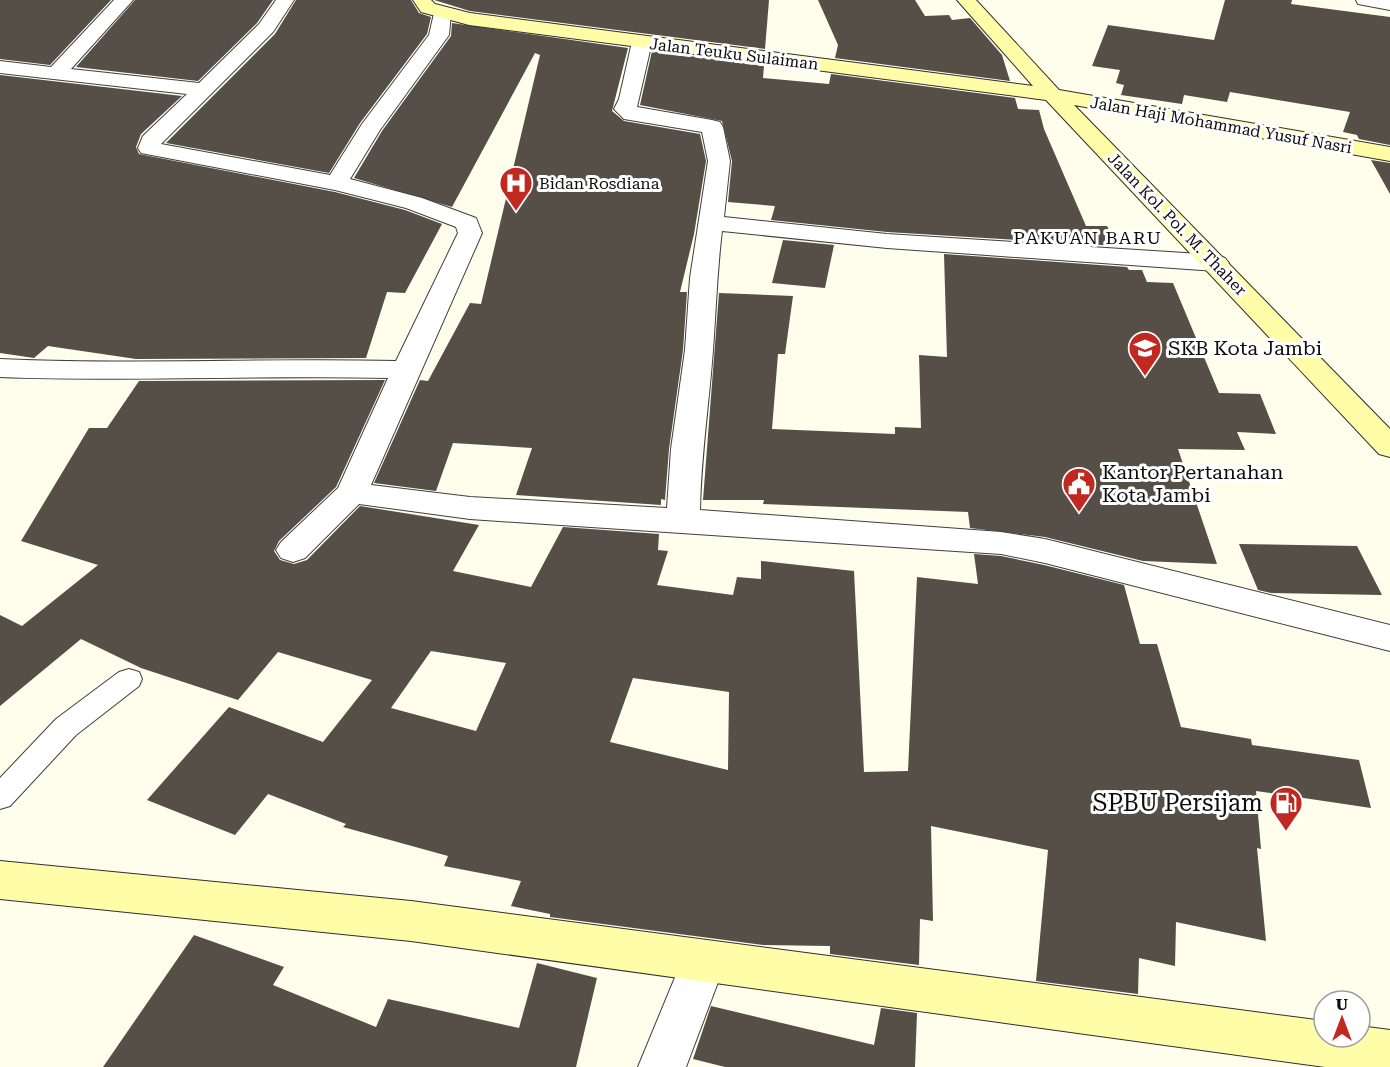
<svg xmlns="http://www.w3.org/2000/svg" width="1390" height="1067" viewBox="0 0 1390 1067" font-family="'Roboto Serif',serif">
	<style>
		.building { fill: #554f48; fill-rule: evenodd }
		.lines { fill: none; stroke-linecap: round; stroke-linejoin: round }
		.lane-casing { stroke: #3f3f3f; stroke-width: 2 }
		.street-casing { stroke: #3f3f3f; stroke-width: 2 }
		.secondary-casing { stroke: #2e2e2e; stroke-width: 2 }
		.lane { fill: #fff; fill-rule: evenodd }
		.street { fill: #fff; fill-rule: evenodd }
		.secondary { fill: #fffda7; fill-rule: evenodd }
		.labels { text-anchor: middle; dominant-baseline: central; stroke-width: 6; stroke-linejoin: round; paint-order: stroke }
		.far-street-label { font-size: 16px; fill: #0c0c0c; stroke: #fff }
		.far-poi-label { font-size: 16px; fill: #0c0c0c; stroke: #fff; text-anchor: start }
		.far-quarter-label { font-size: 18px; letter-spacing: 1.5px; fill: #0c0c0c; stroke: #fff }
		.poi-label { font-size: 20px; fill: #0c0c0c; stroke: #fff; text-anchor: start }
		.near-poi-label { font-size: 24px; fill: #0c0c0c; stroke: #fff; text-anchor: end }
	</style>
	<rect width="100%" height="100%" fill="#fffdec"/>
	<path class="building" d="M 0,0 L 111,0 L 50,65 L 0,59 Z
		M 135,0 L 273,0 L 257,23 L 198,81 L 76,67 Z
		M 296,0 L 411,0 L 419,13 L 431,17 L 427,34 L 360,123 L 329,173 L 166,143 L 275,34 Z
		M 434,0 L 769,0 L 765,49 L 470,11 Z
		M 818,0 L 915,0 L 925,16 L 949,15 L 952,20 L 970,18 L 1002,55 L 1010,81 L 835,58 L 838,45 Z
		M 1225,0 L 1292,0 L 1291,4 L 1390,17 L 1390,145 L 1359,139 L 1357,135 L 1343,132 L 1350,112 L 1230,92 L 1227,102 L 1184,95 L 1182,104 L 1121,95 L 1124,85 L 1116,83 L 1120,70 L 1092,66 L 1108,25 L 1214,40 Z
		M 452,23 L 628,48 L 612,111 L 624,121 L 700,134 L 706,161 L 694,234 L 680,292 L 687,292 L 683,350 L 669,449 L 665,500 L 661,499 L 661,505 L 516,495 L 532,448 L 453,443 L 436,491 L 374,483 L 420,380 L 428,381 L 470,303 L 481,304 L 540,55 L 535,53 L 452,207 L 354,178 L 382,131 L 451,36 Z
		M 652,51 L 764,66 L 763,78 L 829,84 L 831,74 L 1015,98 L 1018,109 L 1039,110 L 1044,129 L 1086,226 L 1107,226 L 1117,246 L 887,232 L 771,220 L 775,206 L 728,202 L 732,161 L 722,121 L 640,105 Z
		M 0,75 L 182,96 L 141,134 L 136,147 L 139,154 L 335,192 L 405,210 L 442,224 L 405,293 L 387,292 L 366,358 L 136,359 L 48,346 L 34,358 L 0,353 Z
		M 1371,160 L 1390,163 L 1390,194 Z
		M 783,240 L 834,245 L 825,288 L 772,283 Z
		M 944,254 L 1127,267 L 1129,270 L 1142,270 L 1147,282 L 1173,283 L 1219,393 L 1260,394 L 1276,434 L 1237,432 L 1245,450 L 1178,449 L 1217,564 L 1143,561 L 1045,537 L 970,528 L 968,512 L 763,504 L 764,500 L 703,500 L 719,293 L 793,296 L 785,354 L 778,354 L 772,429 L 895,434 L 895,427 L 921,428 L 919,355 L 947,357 Z
		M 385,380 L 336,487 L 279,541 L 274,551 L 280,560 L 294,564 L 307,560 L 360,506 L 479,525 L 453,571 L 531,587 L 563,527 L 659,534 L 658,550 L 668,551 L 657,585 L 733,595 L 737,577 L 761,579 L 761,561 L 854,571 L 864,772 L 908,771 L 917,577 L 978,584 L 974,554 L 1001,556 L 1044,565 L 1124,585 L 1140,644 L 1157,644 L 1181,727 L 1251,739 L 1252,745 L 1359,760 L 1371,808 L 1256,791 L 1261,849 L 1257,848 L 1266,941 L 1176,922 L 1175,966 L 1139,958 L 1138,994 L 1036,981 L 1048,850 L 931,826 L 933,921 L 920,919 L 919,965 L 830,954 L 830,946 L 763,945 L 550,917 L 550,914 L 511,906 L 521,881 L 444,866 L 448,856 L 343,827 L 346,824 L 268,794 L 235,835 L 147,800 L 229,707 L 323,742 L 372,680 L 278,652 L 238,700 L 141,668 L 81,639 L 0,706 L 0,615 L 22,626 L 98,565 L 21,541 L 89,428 L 107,428 L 139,381 ZM 431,651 L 506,663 L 476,731 L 391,708 ZM 633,678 L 729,692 L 728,770 L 610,742 Z
		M 1239,544 L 1357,546 L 1382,595 L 1271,593 L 1258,590 Z
		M 194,935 L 284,967 L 273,985 L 376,1027 L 388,999 L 519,1028 L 537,963 L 597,978 L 576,1067 L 103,1067 Z
		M 711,1006 L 874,1045 L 881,1008 L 917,1013 L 915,1067 L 725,1067 L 693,1059 Z"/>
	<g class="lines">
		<g class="lane-casing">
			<path id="lane" d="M 129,669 L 139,672 L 142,679 L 139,686 L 76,735 L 10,806 L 0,809 L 0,778 L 56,719 L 119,672 Z"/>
		</g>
		<g class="street-casing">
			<path id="street" d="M 114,0 L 133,0 L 71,69 L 199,83 L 259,24 L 276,0 L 294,0 L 273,32 L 161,144 L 330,175 L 362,124 L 429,35 L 435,9 L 449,9 L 451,13 L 449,35 L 380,130 L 350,179 L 422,198 L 476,218 L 482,233 L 371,485 L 470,497 L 667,508 L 671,449 L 685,350 L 690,278 L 708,161 L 702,132 L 624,119 L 614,109 L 619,99 L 632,42 L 642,36 L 652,42 L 637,107 L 712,120 L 720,122 L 723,127 L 730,161 L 724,217 L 887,234 L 1216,255 L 1225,258 L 1229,263 L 1225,268 L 1216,271 L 887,248 L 722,231 C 717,271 716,311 713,350 C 709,404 701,456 700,510 L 1001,532 L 1045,539 L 1390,625 L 1390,651 L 1045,563 L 1001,554 L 470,519 L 359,504 L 305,558 L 293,562 L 281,558 L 276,550 L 281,542 L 338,488 L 388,378 C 259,375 129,382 0,377 L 0,359 C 132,365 264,358 396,361 L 458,233 L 456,227 L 406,208 L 335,190 L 141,153 L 138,148 L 143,136 L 187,94 L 0,73 L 0,61 L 51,67 Z
				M 1356,0 L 1390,0 L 1390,10 L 1358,4 Z
				M 704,940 L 720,946 L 726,961 L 686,1067 L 638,1067 L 688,946 Z"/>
		</g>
		<g class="secondary-casing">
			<path id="secondary" d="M 413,0 L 431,0 L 435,4 L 470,13 L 1033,86 L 957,0 L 976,0 L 1059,90 L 1390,147 L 1390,161 L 1074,105 L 1390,429 L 1390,457 L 1379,454 L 1046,100 L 469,25 L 421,12 Z
				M 0,861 L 411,901 L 1324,1021 L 1324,1037 L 1360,1037 L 1360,1026 L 1390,1030 L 1390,1067 L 1325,1067 L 411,941 L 0,899 Z"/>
		</g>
		<use href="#lane" class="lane"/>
		<use href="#street" class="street"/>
		<use href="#secondary" class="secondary"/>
	</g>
	<defs>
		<g id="hospital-pin" transform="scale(1.725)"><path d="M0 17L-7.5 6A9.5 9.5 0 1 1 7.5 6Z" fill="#c02820" stroke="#fff"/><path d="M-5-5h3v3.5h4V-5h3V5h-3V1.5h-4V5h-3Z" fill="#fff"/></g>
		<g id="school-pin" transform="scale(1.725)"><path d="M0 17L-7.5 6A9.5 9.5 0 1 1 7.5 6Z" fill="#c02820" stroke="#fff"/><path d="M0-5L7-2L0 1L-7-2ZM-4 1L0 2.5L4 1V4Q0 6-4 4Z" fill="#fff"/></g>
		<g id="civic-pin" transform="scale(1.725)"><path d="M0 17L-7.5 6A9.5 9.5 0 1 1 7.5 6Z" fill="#c02820" stroke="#fff"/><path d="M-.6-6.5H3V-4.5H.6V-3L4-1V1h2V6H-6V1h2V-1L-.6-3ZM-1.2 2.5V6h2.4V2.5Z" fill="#fff"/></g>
		<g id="fuel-pin" transform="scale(1.725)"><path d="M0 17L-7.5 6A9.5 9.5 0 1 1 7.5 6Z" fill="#c02820" stroke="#fff"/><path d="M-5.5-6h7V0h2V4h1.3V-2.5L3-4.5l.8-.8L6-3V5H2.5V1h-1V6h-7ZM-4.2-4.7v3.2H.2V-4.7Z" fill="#fff"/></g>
	</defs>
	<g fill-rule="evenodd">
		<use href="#hospital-pin" x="516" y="183"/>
		<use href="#school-pin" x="1145" y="348"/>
		<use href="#civic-pin" x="1079" y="484"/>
		<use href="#fuel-pin" x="1286" y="803"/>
	</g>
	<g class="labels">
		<g class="far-street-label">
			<text transform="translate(734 54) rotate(7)">Jalan Teuku Sulaiman</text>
			<text transform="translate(1221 125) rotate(10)">Jalan Haji Mohammad Yusuf Nasri</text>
			<text transform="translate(1177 224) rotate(46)">Jalan Kol. Pol. M. Thaher</text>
		</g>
		<g class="far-poi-label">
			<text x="539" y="183">Bidan Rosdiana</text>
		</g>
		<g class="far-quarter-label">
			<text x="1088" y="237">PAKUAN BARU</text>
		</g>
		<g class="poi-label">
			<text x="1168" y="348">SKB Kota Jambi</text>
			<text x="1102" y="472">Kantor Pertanahan<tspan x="1102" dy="23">Kota Jambi</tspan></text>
		</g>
		<g class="near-poi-label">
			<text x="1263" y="803">SPBU Persijam</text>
		</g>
	</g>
	<g transform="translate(1342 1019)"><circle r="28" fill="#ffffff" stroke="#9e9e9e" stroke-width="1.5"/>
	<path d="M0-4.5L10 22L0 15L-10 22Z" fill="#c02820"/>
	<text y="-9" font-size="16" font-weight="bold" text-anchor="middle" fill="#0c0c0c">U</text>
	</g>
</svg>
